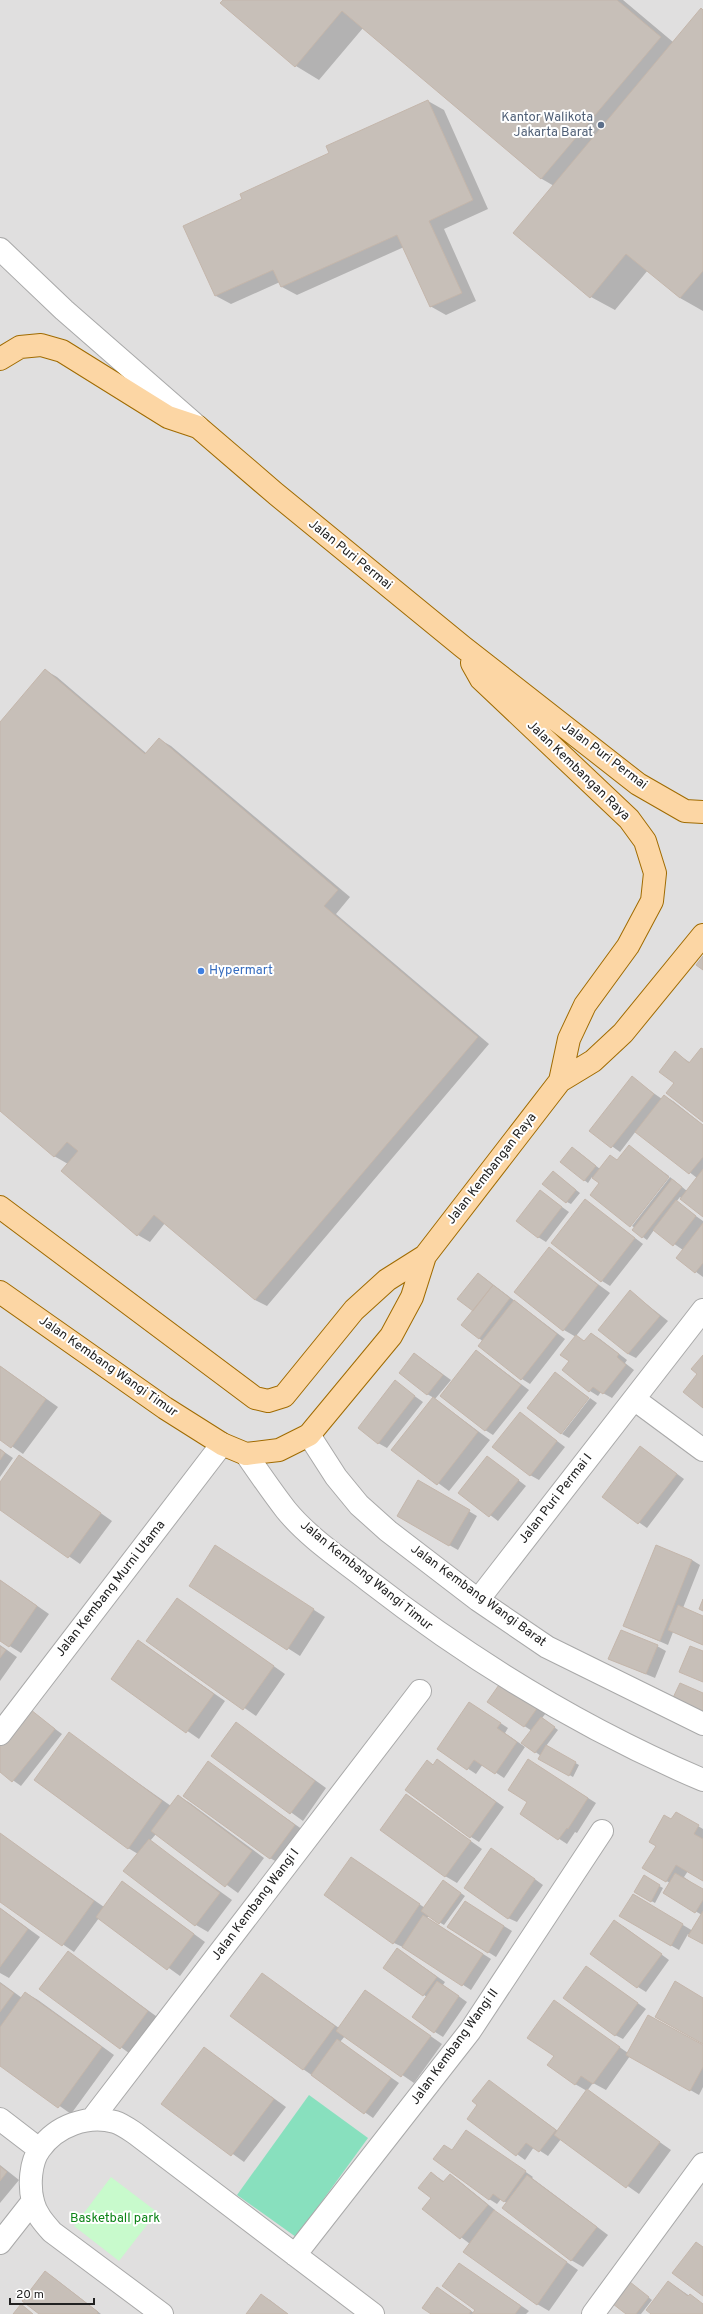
<svg xmlns="http://www.w3.org/2000/svg" width="703" height="2314" viewBox="0 0 703 2314" font-family="Overpass,sans-serif">
	<style>
		.residential { fill: #e0dfdf }
		.park { fill: #c8facc }
		.pitch { fill: #88e0be }
		.shadow { fill: #0003 }
		.building { fill: #c7bfb8; stroke: #c4b6ab }
		.lines { fill: none; stroke-linecap: round; stroke-linejoin: round }
		.minor-casing { stroke: #a9a9a9; stroke-width: 24 }
		.major-casing { stroke: #a06b00; stroke-width: 24 }
		.minor { stroke: #fff; stroke-width: 22 }
		.major { stroke: #fcd6a4; stroke-width: 22 }
		.service-dot { fill: #5c6f8a; stroke: #fff; stroke-width: 1.5 }
		.shop-dot { fill: #3f7fe0; stroke: #fff; stroke-width: 1.5 }
		.labels { text-anchor: middle; dominant-baseline: central; stroke-width: 4; stroke-linejoin: round; paint-order: stroke }
		.service-label { font-size: 13px; fill: #4e5e75; stroke: #fff; text-anchor: end }
		.street-label { font-size: 13px; fill: #222; stroke: #fff }
		.shop-label { font-size: 13px; fill: #366cbe; stroke: #fff; text-anchor: start }
		.park-label { font-size: 13px; fill: #0c8416; stroke: #fff }
	</style>
	<rect width="100%" height="100%" fill="#f2efe9"/>
	<path class="residential" d="M 0,0 L 703,0 L 703,2314 L 0,2314 Z"/>
	<path class="park" d="M 111,2177 L 157,2212 L 119,2261 L 74,2226 Z"/>
	<path class="pitch" d="M 309,2095 L 368,2138 L 296,2237 L 237,2195 Z"/>
	<path class="shadow" d="M 224,0 L 623,0 L 673,42 L 703,10 L 703,311 L 680,298 L 648,270 L 615,310 L 591,297 L 554,186 L 542,179 L 363,28 L 319,80 L 296,66 Z
		M 428,101 L 444,110 L 488,209 L 444,229 L 476,301 L 446,315 L 430,306 L 404,247 L 297,295 L 282,287 L 280,282 L 231,304 L 216,296 L 244,200 Z
		M 45,670 L 57,677 L 146,753 L 159,739 L 171,746 L 350,897 L 336,914 L 489,1044 L 267,1306 L 255,1300 L 165,1223 L 150,1242 L 138,1235 L 68,1164 L 54,1156 L 0,1110 L 0,723 Z
		M 703,1050 L 703,1121 L 675,1083 L 675,1053 L 691,1063 Z
		M 632,1078 L 662,1099 L 664,1096 L 673,1101 L 703,1125 L 703,1215 L 680,1197 L 676,1202 L 703,1221 L 703,1277 L 677,1258 L 683,1250 L 654,1230 L 647,1240 L 633,1230 L 635,1228 L 632,1226 L 670,1177 L 687,1191 L 697,1178 L 636,1131 L 620,1152 L 591,1131 Z
		M 629,1147 L 669,1176 L 630,1225 L 600,1183 L 592,1177 L 588,1183 L 584,1180 L 576,1150 L 600,1169 L 610,1156 L 618,1161 Z
		M 557,1175 L 580,1193 L 571,1204 L 567,1202 Z
		M 540,1191 L 569,1212 L 546,1242 L 538,1237 Z
		M 585,1200 L 643,1244 L 610,1286 L 602,1281 Z
		M 549,1248 L 610,1293 L 576,1336 L 585,1342 L 592,1334 L 600,1339 L 627,1360 L 625,1363 L 634,1370 L 612,1398 L 601,1392 L 598,1396 L 590,1391 L 563,1370 L 570,1361 L 576,1337 L 564,1330 Z
		M 482,1276 L 565,1339 L 530,1384 L 522,1379 L 479,1338 L 474,1310 Z
		M 631,1292 L 668,1321 L 636,1358 L 628,1354 Z
		M 477,1351 L 529,1390 L 493,1435 L 485,1430 Z
		M 415,1354 L 451,1380 L 435,1399 L 490,1440 L 449,1491 L 393,1450 L 434,1398 L 427,1394 Z
		M 0,1366 L 58,1407 L 23,1454 L 0,1438 Z
		M 555,1373 L 588,1397 L 560,1433 Z
		M 395,1382 L 423,1402 L 387,1448 L 378,1443 Z
		M 590,1398 L 597,1403 L 569,1438 L 562,1434 Z
		M 520,1413 L 565,1447 L 539,1480 L 530,1475 Z
		M 641,1447 L 684,1479 L 647,1528 L 603,1497 Z
		M 0,1449 L 13,1458 L 0,1477 Z
		M 20,1456 L 112,1521 L 80,1564 L 0,1508 L 0,1484 Z
		M 488,1457 L 526,1486 L 498,1521 L 460,1492 Z
		M 418,1481 L 477,1516 L 458,1550 L 398,1516 Z
		M 227,1554 L 325,1617 L 300,1656 L 190,1586 Z
		M 692,1560 L 700,1565 L 683,1608 L 703,1617 L 703,1645 L 673,1632 L 668,1645 L 624,1626 Z
		M 0,1580 L 49,1614 L 21,1653 L 0,1640 Z
		M 178,1599 L 285,1674 L 256,1716 L 148,1641 Z
		M 139,1641 L 225,1701 L 199,1739 L 112,1679 Z
		M 0,1645 L 17,1657 L 0,1681 Z
		M 657,1646 L 666,1651 L 655,1678 L 610,1659 Z
		M 501,1683 L 546,1713 L 542,1718 L 558,1730 L 546,1746 L 579,1765 L 573,1777 L 540,1758 L 541,1756 L 523,1743 L 532,1731 L 488,1702 Z
		M 27,1708 L 62,1734 L 21,1786 L 0,1771 Z
		M 478,1708 L 508,1728 L 505,1733 L 525,1747 L 504,1778 L 483,1764 L 476,1774 L 438,1749 Z
		M 236,1723 L 326,1788 L 303,1821 L 212,1755 Z
		M 69,1734 L 171,1806 L 178,1796 L 190,1803 L 264,1858 L 238,1893 L 156,1834 L 150,1841 L 232,1900 L 208,1932 L 196,1925 L 138,1854 L 128,1848 Z
		M 438,1760 L 504,1807 L 479,1842 L 471,1837 L 427,1761 L 434,1765 Z
		M 208,1763 L 306,1832 L 282,1865 L 270,1858 Z
		M 536,1765 L 596,1803 L 577,1833 L 575,1832 L 567,1844 L 521,1814 L 528,1802 Z
		M 406,1795 L 482,1849 L 457,1883 L 445,1876 Z
		M 676,1813 L 703,1829 L 703,1880 L 688,1871 L 684,1877 L 703,1891 L 703,1943 L 688,1934 L 679,1950 L 621,1916 L 633,1895 L 693,1931 L 702,1915 L 664,1893 L 670,1883 L 644,1868 Z
		M 0,1834 L 104,1907 L 123,1882 L 205,1942 L 180,1976 L 99,1918 L 74,1952 L 0,1901 Z
		M 500,1854 L 543,1885 L 517,1922 L 508,1918 Z
		M 352,1858 L 425,1908 L 448,1884 L 465,1896 L 444,1925 L 429,1916 L 427,1918 L 491,1959 L 471,1990 L 407,1949 L 394,1943 Z
		M 644,1877 L 663,1888 L 655,1903 L 635,1892 Z
		M 473,1907 L 512,1931 L 496,1957 L 488,1952 Z
		M 0,1908 L 40,1937 L 9,1978 L 0,1973 Z
		M 623,1926 L 669,1960 L 646,1992 L 638,1987 Z
		M 398,1949 L 445,1982 L 443,1985 L 467,2002 L 443,2037 L 435,2032 L 427,1997 L 384,1968 Z
		M 68,1952 L 160,2019 L 133,2056 L 41,1989 Z
		M 594,1972 L 646,2009 L 623,2039 L 615,2035 Z
		M 262,1974 L 339,2028 L 366,1991 L 442,2044 L 414,2083 L 345,2036 L 340,2042 L 399,2083 L 373,2118 L 303,2069 Z
		M 0,1982 L 22,1998 L 26,1993 L 38,2000 L 114,2055 L 71,2114 L 0,2064 Z
		M 555,2002 L 628,2053 L 703,2046 L 703,2087 L 699,2095 L 630,2056 L 606,2090 L 593,2083 L 587,2091 L 671,2150 L 639,2194 L 561,2139 L 548,2156 L 534,2147 L 525,2160 L 469,2119 L 479,2105 L 489,2081 L 558,2131 L 587,2091 L 575,2084 L 555,2056 Z
		M 204,2048 L 286,2107 L 244,2162 L 163,2104 Z
		M 467,2131 L 533,2177 L 532,2178 L 608,2235 L 583,2267 L 571,2260 L 507,2203 L 501,2199 L 497,2204 L 489,2199 L 453,2151 Z
		M 0,2165 L 19,2180 L 0,2203 Z
		M 431,2173 L 445,2182 L 450,2175 L 458,2180 L 495,2210 L 494,2211 L 578,2270 L 549,2311 L 537,2304 L 470,2244 L 424,2209 L 432,2198 Z
		M 467,2269 L 529,2311 L 526,2314 L 433,2314 L 445,2293 L 474,2313 L 476,2310 Z
		M 45,2272 L 53,2277 L 101,2314 L 41,2314 Z
		M 669,2282 L 703,2305 L 703,2314 L 653,2314 Z
		M 634,2286 L 652,2300 L 641,2314 L 627,2314 Z
		M 261,2295 L 270,2300 L 288,2314 L 247,2314 Z"/>
	<path class="building" d="M 223,0 L 617,0 L 661,37 L 541,179 L 342,11 L 295,67 L 220,3 Z
		M 701,8 L 703,10 L 703,271 L 680,298 L 626,254 L 590,298 L 513,233 Z
		M 428,100 L 473,200 L 429,221 L 462,293 L 430,307 L 397,235 L 281,287 L 273,270 L 215,296 L 183,226 L 242,199 L 240,194 L 329,153 L 326,146 Z
		M 45,669 L 145,754 L 159,738 L 338,890 L 324,906 L 478,1037 L 255,1300 L 154,1215 L 137,1236 L 61,1171 L 78,1151 L 67,1142 L 54,1157 L 0,1111 L 0,722 Z
		M 703,956 L 703,970 L 696,965 Z
		M 701,1048 L 703,1049 L 703,1122 L 666,1093 L 674,1083 L 659,1072 L 675,1051 L 689,1063 Z
		M 632,1076 L 654,1094 L 611,1148 L 589,1131 Z
		M 664,1095 L 703,1125 L 703,1157 L 689,1174 L 635,1132 Z
		M 629,1145 L 669,1177 L 630,1227 L 590,1195 L 599,1183 L 592,1178 L 610,1155 L 617,1160 Z
		M 572,1147 L 596,1166 L 584,1181 L 560,1162 Z
		M 703,1169 L 703,1217 L 680,1199 Z
		M 553,1171 L 576,1190 L 566,1203 L 542,1184 Z
		M 672,1179 L 682,1187 L 642,1238 L 632,1230 Z
		M 540,1190 L 562,1207 L 538,1238 L 516,1221 Z
		M 585,1199 L 635,1238 L 601,1282 L 551,1243 Z
		M 676,1200 L 696,1216 L 673,1246 L 653,1230 Z
		M 703,1223 L 703,1263 L 695,1273 L 676,1258 Z
		M 549,1247 L 598,1285 L 563,1331 L 514,1292 Z
		M 478,1273 L 493,1285 L 473,1311 L 457,1299 Z
		M 493,1285 L 510,1298 L 479,1339 L 461,1325 Z
		M 630,1290 L 660,1316 L 628,1354 L 598,1330 Z
		M 514,1300 L 557,1334 L 521,1380 L 478,1346 Z
		M 591,1333 L 619,1354 L 617,1357 L 626,1365 L 603,1394 L 593,1387 L 589,1392 L 562,1370 L 569,1361 L 560,1355 L 576,1335 L 584,1341 Z
		M 476,1350 L 521,1385 L 485,1431 L 440,1396 Z
		M 414,1353 L 443,1375 L 427,1395 L 399,1373 Z
		M 703,1355 L 703,1408 L 683,1392 L 697,1374 L 691,1369 Z
		M 0,1366 L 46,1399 L 11,1448 L 0,1440 Z
		M 555,1372 L 589,1398 L 561,1434 L 527,1408 Z
		M 395,1380 L 415,1396 L 378,1444 L 358,1428 Z
		M 433,1397 L 478,1432 L 437,1485 L 391,1450 Z
		M 520,1412 L 557,1441 L 530,1476 L 492,1447 Z
		M 640,1446 L 677,1474 L 638,1524 L 602,1497 Z
		M 0,1449 L 5,1453 L 0,1460 Z
		M 19,1455 L 101,1513 L 68,1558 L 0,1510 L 0,1482 Z
		M 487,1456 L 519,1480 L 489,1517 L 458,1493 Z
		M 418,1480 L 470,1510 L 449,1546 L 397,1516 Z
		M 215,1545 L 314,1609 L 287,1650 L 189,1586 Z
		M 656,1545 L 692,1560 L 660,1641 L 623,1626 Z
		M 0,1580 L 37,1606 L 9,1647 L 0,1641 Z
		M 177,1598 L 274,1666 L 243,1710 L 146,1641 Z
		M 703,1599 L 703,1611 L 699,1609 Z
		M 678,1605 L 703,1616 L 703,1645 L 668,1630 Z
		M 621,1630 L 658,1645 L 646,1674 L 608,1659 Z
		M 138,1640 L 214,1694 L 186,1733 L 111,1679 Z
		M 0,1646 L 6,1650 L 0,1658 Z
		M 690,1646 L 703,1651 L 703,1682 L 679,1672 Z
		M 501,1682 L 538,1707 L 524,1727 L 487,1702 Z
		M 680,1683 L 703,1693 L 703,1711 L 700,1718 L 670,1704 Z
		M 469,1702 L 501,1723 L 497,1728 L 517,1742 L 495,1774 L 474,1760 L 467,1770 L 437,1749 Z
		M 26,1706 L 55,1729 L 12,1782 L 0,1772 L 0,1739 Z
		M 541,1717 L 555,1727 L 535,1753 L 521,1743 Z
		M 236,1722 L 315,1781 L 290,1814 L 211,1756 Z
		M 69,1732 L 162,1801 L 128,1849 L 34,1780 Z
		M 546,1745 L 576,1762 L 569,1776 L 538,1759 Z
		M 437,1759 L 496,1802 L 470,1838 L 405,1790 L 427,1760 L 433,1765 Z
		M 528,1759 L 588,1798 L 568,1829 L 567,1828 L 558,1840 L 520,1814 L 527,1802 L 508,1790 Z
		M 208,1761 L 295,1825 L 270,1859 L 183,1796 Z
		M 406,1794 L 471,1841 L 445,1877 L 380,1830 Z
		M 178,1795 L 252,1851 L 225,1887 L 151,1831 Z
		M 676,1812 L 699,1825 L 694,1834 L 703,1839 L 703,1881 L 676,1865 L 666,1882 L 642,1868 L 656,1846 L 649,1842 L 664,1815 L 671,1819 Z
		M 0,1833 L 94,1901 L 62,1946 L 0,1902 Z
		M 149,1839 L 220,1893 L 195,1926 L 123,1871 Z
		M 491,1848 L 535,1879 L 508,1919 L 464,1888 Z
		M 351,1857 L 420,1904 L 393,1944 L 324,1895 Z
		M 675,1873 L 703,1889 L 703,1900 L 695,1913 L 663,1893 Z
		M 644,1875 L 660,1885 L 651,1902 L 634,1892 Z
		M 443,1880 L 461,1893 L 439,1924 L 421,1911 Z
		M 122,1881 L 194,1934 L 167,1970 L 96,1917 Z
		M 633,1894 L 683,1924 L 671,1946 L 619,1916 Z
		M 465,1901 L 504,1926 L 488,1953 L 447,1927 Z
		M 0,1908 L 28,1929 L 0,1967 Z
		M 703,1911 L 703,1944 L 688,1936 Z
		M 423,1915 L 483,1954 L 462,1986 L 402,1947 Z
		M 614,1920 L 662,1954 L 637,1988 L 590,1954 Z
		M 397,1948 L 437,1977 L 423,1996 L 383,1968 Z
		M 68,1951 L 148,2011 L 120,2049 L 39,1989 Z
		M 586,1966 L 638,2003 L 615,2036 L 563,1998 Z
		M 262,1973 L 335,2026 L 303,2070 L 230,2016 Z
		M 437,1981 L 459,1996 L 434,2033 L 412,2017 Z
		M 675,1981 L 703,1998 L 703,2044 L 655,2017 Z
		M 0,1983 L 14,1993 L 0,2012 Z
		M 365,1990 L 431,2036 L 401,2077 L 336,2031 Z
		M 25,1992 L 102,2047 L 58,2108 L 0,2066 L 0,2027 Z
		M 554,2000 L 620,2047 L 593,2084 L 581,2076 L 575,2085 L 547,2065 L 554,2056 L 527,2038 Z
		M 648,2015 L 703,2045 L 703,2067 L 690,2091 L 626,2055 Z
		M 337,2039 L 391,2078 L 364,2114 L 311,2075 Z
		M 204,2047 L 274,2099 L 231,2156 L 161,2104 Z
		M 489,2080 L 556,2130 L 539,2152 L 526,2143 L 516,2156 L 467,2119 L 477,2105 L 472,2101 Z
		M 587,2089 L 660,2142 L 626,2188 L 554,2135 Z
		M 466,2130 L 526,2171 L 504,2202 L 493,2194 L 489,2200 L 433,2159 L 444,2145 L 452,2150 Z
		M 0,2166 L 7,2172 L 0,2181 Z
		M 431,2172 L 443,2182 L 450,2174 L 488,2205 L 460,2239 L 422,2209 L 431,2198 L 418,2188 Z
		M 527,2175 L 597,2227 L 571,2261 L 502,2208 Z
		M 494,2210 L 567,2262 L 537,2305 L 463,2252 Z
		M 696,2242 L 703,2247 L 703,2296 L 672,2273 Z
		M 459,2263 L 521,2306 L 515,2314 L 472,2314 L 475,2310 L 442,2286 Z
		M 45,2271 L 98,2312 L 97,2314 L 39,2314 L 22,2301 Z
		M 668,2281 L 688,2296 L 690,2294 L 703,2304 L 703,2314 L 651,2314 L 646,2310 Z
		M 630,2282 L 649,2297 L 636,2314 L 626,2314 L 613,2304 Z
		M 437,2287 L 471,2311 L 469,2314 L 431,2314 L 422,2308 Z
		M 261,2294 L 288,2314 L 246,2314 Z
		M 21,2304 L 33,2314 L 13,2314 Z"/>
	<g class="lines">
		<g class="minor-casing">
			<path id="minor" d="M 0,249 L 64,310 L 198,427
				M 634,1399 L 703,1450
				M 309,1435 L 336,1477 L 359,1505 L 388,1531 L 478,1600 L 547,1647 L 703,1724
				M 246,1454 C 259,1473 272,1492 286,1510 C 309,1538 341,1559 369,1581 C 472,1661 583,1729 703,1780
				M 478,1600 L 703,1310
				M 0,1734 L 222,1444
				M 0,2119 L 39,2149
				M 92,2119 L 420,1691
				M 0,2243 L 33,2201
				M 295,2255 L 470,2031 L 602,1831
				M 162,2314 L 52,2232 C 44,2223 36,2214 33,2202 C 29,2186 30,2162 40,2149 C 56,2126 88,2114 115,2122 C 122,2124 130,2130 136,2134 L 373,2314
				M 593,2314 L 703,2164"/>
		</g>
		<g class="major-casing">
			<path id="major" d="M 0,359 L 20,347 L 41,345 L 62,351 L 168,417 L 198,427 L 276,494 L 463,647 L 638,784 L 685,811 L 703,812
				M 472,663 L 481,679 L 629,819 L 645,841 L 655,873 L 652,901 L 628,946 L 585,1005 L 569,1039 L 560,1081
				M 0,1207 L 255,1398 L 268,1401 L 284,1396 L 354,1310 L 387,1280 L 425,1256 L 560,1081 L 593,1061 L 623,1033 L 703,935
				M 0,1292 L 165,1408 L 222,1444 L 246,1454 L 279,1450 L 309,1435 L 391,1336 L 412,1297 L 425,1256"/>
		</g>
		<use href="#minor" class="minor"/>
		<use href="#major" class="major"/>
	</g>
	<circle class="service-dot" cx="601" cy="125" r="4"/>
	<circle class="shop-dot" cx="201" cy="971" r="4"/>
	<g class="labels">
		<g class="service-label">
			<text x="593" y="118">Kantor Walikota<tspan x="593" dy="15">Jakarta Barat</tspan></text>
		</g>
		<g class="street-label">
			<text transform="translate(350 555) rotate(39)">Jalan Puri Permai</text>
			<text transform="translate(604 756) rotate(37)">Jalan Puri Permai</text>
			<text transform="translate(578 771) rotate(44)">Jalan Kembangan Raya</text>
			<text transform="translate(492 1169) rotate(-52)">Jalan Kembangan Raya</text>
			<text transform="translate(108 1367) rotate(35)">Jalan Kembang Wangi Timur</text>
			<text transform="translate(556 1499) rotate(-52)">Jalan Puri Permai I</text>
			<text transform="translate(366 1576) rotate(39)">Jalan Kembang Wangi Timur</text>
			<text transform="translate(111 1589) rotate(-52)">Jalan Kembang Murni Utama</text>
			<text transform="translate(478 1596) rotate(36)">Jalan Kembang Wangi Barat</text>
			<text transform="translate(256 1905) rotate(-53)">Jalan Kembang Wangi I</text>
			<text transform="translate(455 2047) rotate(-54)">Jalan Kembang Wangi II</text>
		</g>
		<g class="shop-label">
			<text x="209" y="971">Hypermart</text>
		</g>
		<g class="park-label">
			<text x="115" y="2219">Basketball park</text>
		</g>
	</g>
	<path d="M10 2298v6h84v-6" fill="none" stroke="#222222" stroke-width="2"/>
	<text x="16" y="2298" font-size="12" fill="#222222" stroke="#ffffff" stroke-width="3" paint-order="stroke">20 m</text>
</svg>
